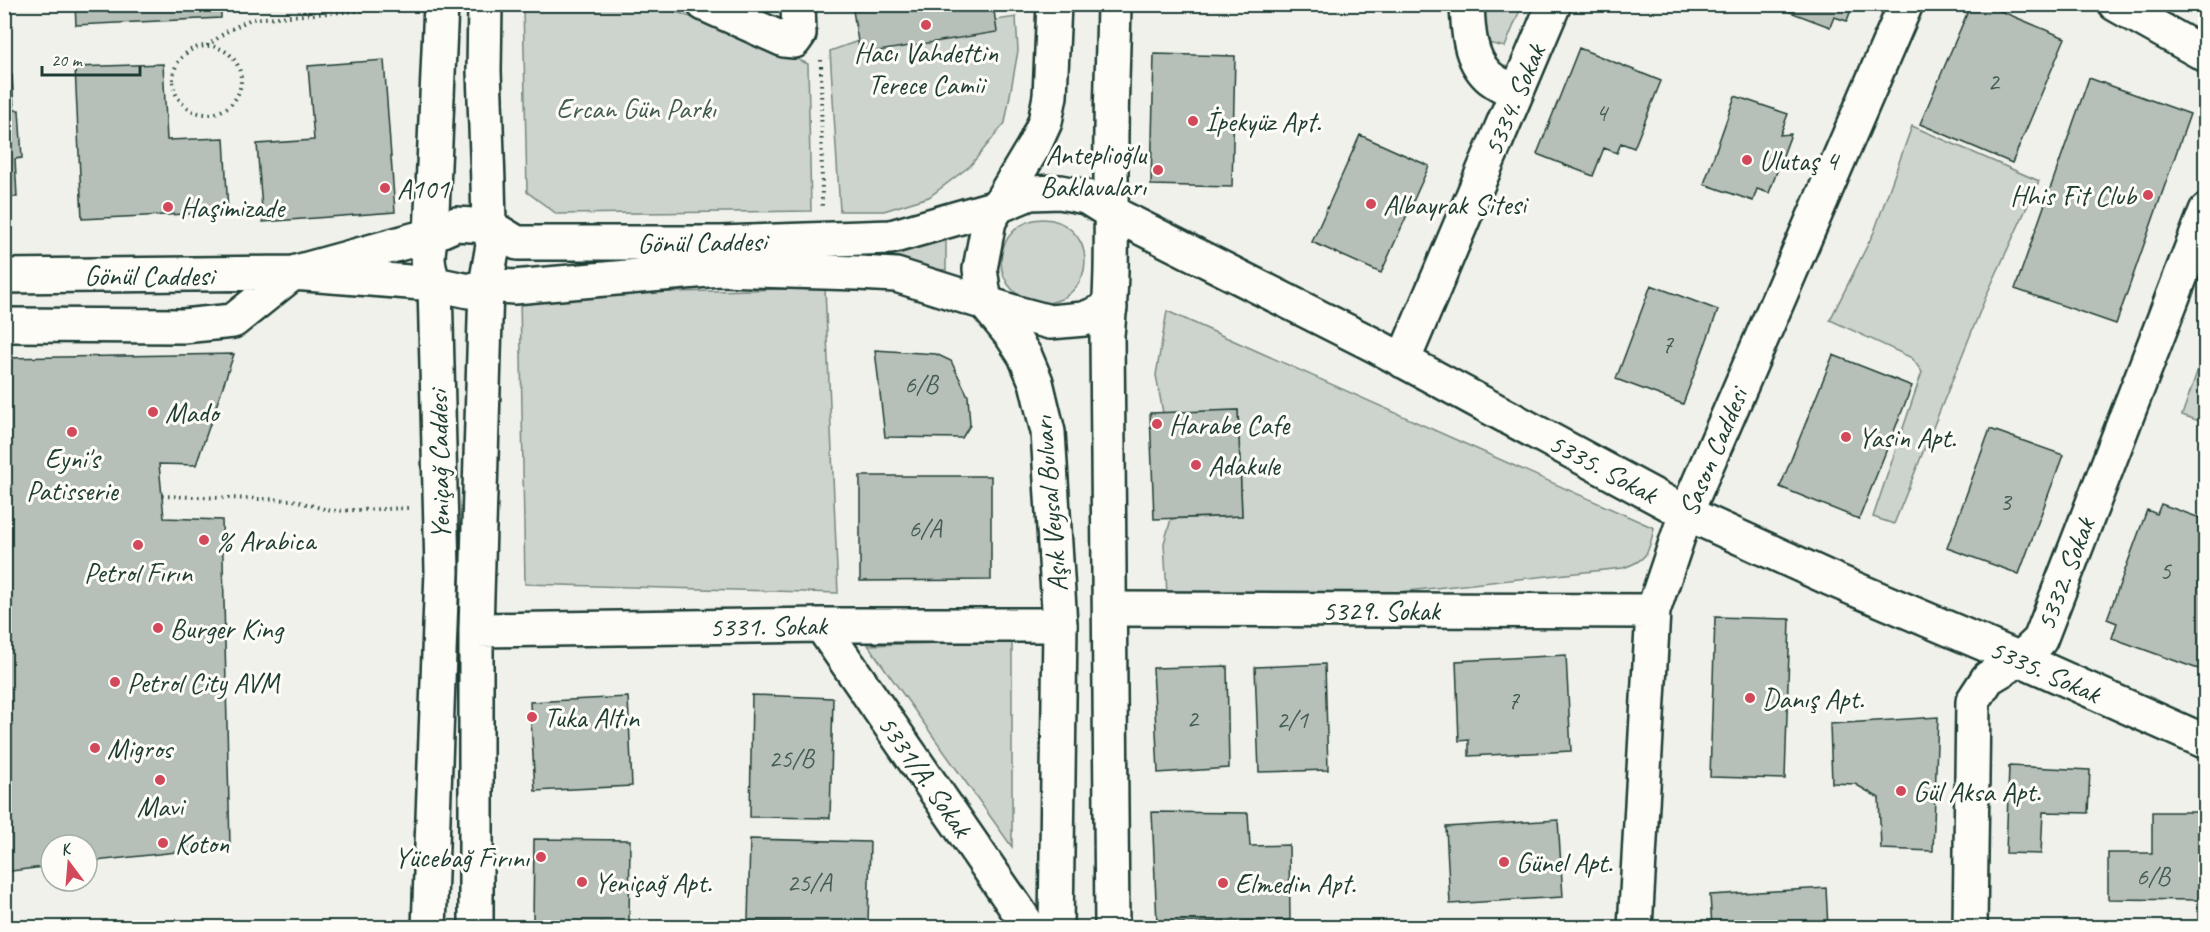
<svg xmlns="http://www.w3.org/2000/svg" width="2210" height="932" viewBox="0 0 2210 932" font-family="Caveat,sans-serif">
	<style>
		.green { fill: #cdd3cd; stroke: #768880; stroke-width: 1.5 }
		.building { fill: #b6bfb8; stroke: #1f3d34; stroke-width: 1.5 }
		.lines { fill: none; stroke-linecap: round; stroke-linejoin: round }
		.minor-casing { stroke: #1f3d34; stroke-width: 38 }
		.major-casing { stroke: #1f3d34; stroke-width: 38 }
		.path { stroke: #1f3d34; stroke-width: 4; stroke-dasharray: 1.5 4.5; stroke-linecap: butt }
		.minor { stroke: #fdfcf7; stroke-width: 33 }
		.major { stroke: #fdfcf7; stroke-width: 33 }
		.poi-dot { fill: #d1495b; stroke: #fdfcf7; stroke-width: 2 }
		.labels { text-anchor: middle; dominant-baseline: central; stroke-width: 6; stroke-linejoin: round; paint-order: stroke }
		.number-label { font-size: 26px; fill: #455e55 }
		.poi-label { font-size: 28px; fill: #1f3d34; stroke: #fdfcf7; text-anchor: start }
		.street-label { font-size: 28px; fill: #1f3d34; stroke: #fdfcf7 }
		.park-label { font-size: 28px; fill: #425b53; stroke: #fdfcf7 }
	</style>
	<rect width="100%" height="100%" fill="#f0f1eb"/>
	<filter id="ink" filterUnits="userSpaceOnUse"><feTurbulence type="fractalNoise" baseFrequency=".0167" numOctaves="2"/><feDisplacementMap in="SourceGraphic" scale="12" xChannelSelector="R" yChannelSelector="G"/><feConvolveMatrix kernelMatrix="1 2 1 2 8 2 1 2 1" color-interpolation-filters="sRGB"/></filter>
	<g filter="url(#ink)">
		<path class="green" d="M 523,5 L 657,5 L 752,39 L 808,64 L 811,211 L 557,214 L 527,192 Z
			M 1483,5 L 1522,5 L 1505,47 L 1483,42 Z
			M 1016,17 L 1018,51 L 1005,123 L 970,166 L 929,197 L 884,211 L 840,211 L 830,51 L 858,41 Z
			M 1912,126 L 2039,181 L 1987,294 L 1894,524 L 1873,517 L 1922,372 L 1912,358 L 1830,320 L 1874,232 Z
			M1001 261a42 42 0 1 1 84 0a42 42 0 1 1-84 0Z
			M 946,236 L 946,270 L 846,263 L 815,252 Z
			M 825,288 L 838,593 L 525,584 L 520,296 Z
			M 1167,311 L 1654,528 C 1649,552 1648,560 1623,568 L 1398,592 L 1167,594 L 1164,543 L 1171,519 L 1242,516 L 1238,410 L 1163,413 L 1156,375 Z
			M 2205,349 L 2205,423 L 2182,415 Z
			M 1012,641 L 1012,847 L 868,645 Z
			M 1989,926 L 2129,927 L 1989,928 Z"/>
		<path class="building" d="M 75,4 L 221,4 L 221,18 L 76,25 Z
			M 852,4 L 993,4 L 997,32 L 860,54 Z
			M 1769,4 L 1853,4 L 1847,21 L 1834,17 L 1830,27 Z
			M 1971,4 L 1984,4 L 2065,38 L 2012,163 L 1920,124 Z
			M 1579,48 L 1661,81 L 1634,148 L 1621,143 L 1617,153 L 1604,148 L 1593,176 L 1537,154 Z
			M 1154,54 L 1235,56 L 1232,187 L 1151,185 Z
			M 384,60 L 395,212 L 263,222 L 257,144 L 314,140 L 308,66 Z
			M 163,64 L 167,140 L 224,138 L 228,212 L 82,219 L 75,67 Z
			M 12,75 L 14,110 L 19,110 L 22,158 L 15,159 L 17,197 L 4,197 L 4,76 Z
			M 2089,78 L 2190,114 L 2116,324 L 2015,289 Z
			M 1735,96 L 1788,114 L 1780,135 L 1791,134 L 1769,193 L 1757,189 L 1753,201 L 1704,184 Z
			M 1360,135 L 1429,166 L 1381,273 L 1312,242 Z
			M 1651,285 L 1718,310 L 1683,404 L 1616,379 Z
			M 875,350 L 936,354 L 951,361 L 968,396 L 970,425 L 962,438 L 885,437 Z
			M 234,354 L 196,465 L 159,464 L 164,518 L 222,520 L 230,846 L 87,862 L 87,845 L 51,845 L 51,866 L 4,872 L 4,358 Z
			M 1833,355 L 1912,386 L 1859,519 L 1780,487 Z
			M 1238,410 L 1242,516 L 1154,519 L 1150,413 Z
			M 1990,429 L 2063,455 L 2019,574 L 1947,548 Z
			M 860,476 L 991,476 L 991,580 L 860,581 Z
			M 2161,504 L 2206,520 L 2206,658 L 2202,657 L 2198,669 L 2112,638 L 2117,623 L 2107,619 L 2147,510 L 2157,514 Z
			M 1715,617 L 1790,619 L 1785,779 L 1710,777 Z
			M 1566,655 L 1571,751 L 1469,756 L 1469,740 L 1459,741 L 1456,661 Z
			M 1325,664 L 1328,770 L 1259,772 L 1255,667 Z
			M 1227,666 L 1229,768 L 1158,773 L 1153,668 Z
			M 752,695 L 833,698 L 830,818 L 750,817 Z
			M 628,697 L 632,786 L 535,791 L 530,702 Z
			M 1938,717 L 1933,851 L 1881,849 L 1879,798 L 1855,784 L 1832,783 L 1830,724 Z
			M 2009,766 L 2090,770 L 2088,813 L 2043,812 L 2041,854 L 2006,853 Z
			M 1152,812 L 1248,813 L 1250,846 L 1289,845 L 1290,920 L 1157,923 Z
			M 2152,812 L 2199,812 L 2199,900 L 2108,899 L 2108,853 L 2152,853 Z
			M 1558,820 L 1563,897 L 1450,904 L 1446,827 Z
			M 534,839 L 630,840 L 629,924 L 533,924 Z
			M 750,839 L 870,842 L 868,924 L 748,921 Z
			M 1826,888 L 1828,928 L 1712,928 L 1710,895 Z"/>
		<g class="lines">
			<g class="minor-casing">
				<path id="minor" d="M 704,4 L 784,40 L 794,41 L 799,34 L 798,4
					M 1467,4 C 1468,29 1469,58 1488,76 C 1495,83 1508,88 1516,93
					M 2115,4 L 2206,55
					M 4,276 L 293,273 L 435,284 L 469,291 L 486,285 L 514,287 L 719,269 L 858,273 L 896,275 L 1020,314 L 1050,322 L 1084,319 L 1110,308
					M 4,325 L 183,326 L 233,321 L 293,273 L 431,235 L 456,224 L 489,226 L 517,243 L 720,243 L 891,237 L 996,207 L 1030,193 L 1060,192 L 1086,197 L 1112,213 L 1376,346 L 1686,513 L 1829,578 L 2020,659 L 2206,742
					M 1403,361 L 1554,4
					M 1110,609 L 1653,611
					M 821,625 L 1030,928
					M 476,630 L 821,625 L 1060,625
					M 429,928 L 442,571 L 435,284 C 426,266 427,254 431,235 L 441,4
					M 476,928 L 476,630 L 486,285 L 493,245 L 489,226 L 488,183 L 484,71 L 485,4
					M 1635,928 L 1653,611 L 1686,513 L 1906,4
					M 1970,928 L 1973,701 L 1988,678 L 2020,659 L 2040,640 L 2206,211"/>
			</g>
			<g class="major-casing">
				<path id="major" d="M 1054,4 L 1050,96 L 1045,122 L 1034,146 L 989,221 L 980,269 L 985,303 L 1012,336 L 1025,356 L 1036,382 L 1048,432 L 1060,625 L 1056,928
					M 1112,928 L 1107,335 C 1113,281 1111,228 1111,174 C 1110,118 1113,61 1114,4"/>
			</g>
			<path class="path" d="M 207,46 L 226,32 L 251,19 L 407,7
				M173 80a34 34 0 1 1 68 0a34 34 0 1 1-68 0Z
				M 821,60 L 822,206
				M 162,496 L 293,500 L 331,511 L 409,508"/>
			<use href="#minor" class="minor"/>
			<use href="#major" class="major"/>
		</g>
	</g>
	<g class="poi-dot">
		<circle cx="926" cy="25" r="6"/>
		<circle cx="1193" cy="121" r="6"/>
		<circle cx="1747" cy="160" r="6"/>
		<circle cx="1158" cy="170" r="6"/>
		<circle cx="385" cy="188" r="6"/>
		<circle cx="2148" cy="195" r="6"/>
		<circle cx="1371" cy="204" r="6"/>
		<circle cx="168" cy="207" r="6"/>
		<circle cx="153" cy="412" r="6"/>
		<circle cx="1157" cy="424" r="6"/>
		<circle cx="72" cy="432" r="6"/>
		<circle cx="1846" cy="437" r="6"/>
		<circle cx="1196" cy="465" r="6"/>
		<circle cx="204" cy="540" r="6"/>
		<circle cx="138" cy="545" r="6"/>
		<circle cx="158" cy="628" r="6"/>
		<circle cx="115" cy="682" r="6"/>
		<circle cx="1750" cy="698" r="6"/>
		<circle cx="532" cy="717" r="6"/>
		<circle cx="95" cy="748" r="6"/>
		<circle cx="160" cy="780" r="6"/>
		<circle cx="1901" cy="791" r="6"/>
		<circle cx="163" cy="843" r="6"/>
		<circle cx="541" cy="857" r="6"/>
		<circle cx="1504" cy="862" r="6"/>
		<circle cx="582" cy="882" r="6"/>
		<circle cx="1223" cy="883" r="6"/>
	</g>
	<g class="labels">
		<g class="number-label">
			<text x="1993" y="81">2</text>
			<text x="1601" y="112">4</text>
			<text x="1667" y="344">7</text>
			<text x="921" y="384">6/B</text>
			<text x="2005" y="501">3</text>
			<text x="925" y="528">6/A</text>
			<text x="2165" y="570">5</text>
			<text x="1513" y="700">7</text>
			<text x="1192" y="718">2</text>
			<text x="1292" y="719">2/1</text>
			<text x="791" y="758">25/B</text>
			<text x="2153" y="876">6/B</text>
			<text x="809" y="882">25/A</text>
		</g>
		<g class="poi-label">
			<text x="926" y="52" text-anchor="middle">Hacı Vahdettin<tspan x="926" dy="32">Terece Camii</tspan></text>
			<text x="1205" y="121">İpekyüz Apt.</text>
			<text x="1146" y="154" text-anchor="end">Anteplioğlu<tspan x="1146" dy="32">Baklavaları</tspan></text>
			<text x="1759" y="160">Ulutaş 4</text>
			<text x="397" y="188">A101</text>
			<text x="2136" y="195" text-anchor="end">Hhis Fit Club</text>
			<text x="1383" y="204">Albayrak Sitesi</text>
			<text x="180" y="207">Haşimizade</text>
			<text x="165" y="412">Mado</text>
			<text x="1169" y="424">Harabe Cafe</text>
			<text x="1858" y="437">Yasin Apt.</text>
			<text x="72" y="458" text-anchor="middle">Eyni's<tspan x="72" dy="32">Patisserie</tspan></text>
			<text x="1208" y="465">Adakule</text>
			<text x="216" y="540">% Arabica</text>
			<text x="138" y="572" text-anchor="middle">Petrol Fırın</text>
			<text x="170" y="628">Burger King</text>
			<text x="127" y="682">Petrol City AVM</text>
			<text x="1762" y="698">Danış Apt.</text>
			<text x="544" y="717">Tuka Altın</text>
			<text x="107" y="748">Migros</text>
			<text x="1913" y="791">Gül Aksa Apt.</text>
			<text x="160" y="806" text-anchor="middle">Mavi</text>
			<text x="175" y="843">Koton</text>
			<text x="529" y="857" text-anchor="end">Yücebağ Fırını</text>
			<text x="1516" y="862">Günel Apt.</text>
			<text x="594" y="882">Yeniçağ Apt.</text>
			<text x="1235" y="883">Elmedin Apt.</text>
		</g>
		<g class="street-label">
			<text transform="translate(1514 100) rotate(-67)">5334. Sokak</text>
			<text transform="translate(702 242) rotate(-1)">Gönül Caddesi</text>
			<text x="149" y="275">Gönül Caddesi</text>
			<text transform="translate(1713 452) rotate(-67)">Sason Caddesi</text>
			<text transform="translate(439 465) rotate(-91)">Yeniçağ Caddesi</text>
			<text transform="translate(1603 468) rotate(28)">5335. Sokak</text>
			<text transform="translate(1050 504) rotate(-95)">Aşık Veysal Bulvarı</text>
			<text transform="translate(2065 574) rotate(-69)">5332. Sokak</text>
			<text x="1381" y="610">5329. Sokak</text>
			<text transform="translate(768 626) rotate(-1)">5331. Sokak</text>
			<text transform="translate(2045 671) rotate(24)">5335. Sokak</text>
			<text transform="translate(925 776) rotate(55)">5331/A. Sokak</text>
		</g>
		<g class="park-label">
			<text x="636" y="108">Ercan Gün Parkı</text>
		</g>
	</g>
	<rect width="2210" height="932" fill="none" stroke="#fdfcf7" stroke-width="24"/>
	<rect x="12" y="12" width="2186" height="908" fill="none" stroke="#1f3d34" stroke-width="2" filter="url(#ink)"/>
	<g transform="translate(69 863) rotate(344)"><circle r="28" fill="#fdfcf7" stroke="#a4b0a9" stroke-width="1.5"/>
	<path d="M0-4.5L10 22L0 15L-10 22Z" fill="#d1495b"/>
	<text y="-9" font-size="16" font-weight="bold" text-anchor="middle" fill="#1f3d34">K</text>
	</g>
	<path d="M42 66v9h98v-9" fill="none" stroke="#1f3d34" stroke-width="3"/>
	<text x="51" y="66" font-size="18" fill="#1f3d34" stroke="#fdfcf7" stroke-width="4.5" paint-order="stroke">20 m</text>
</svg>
